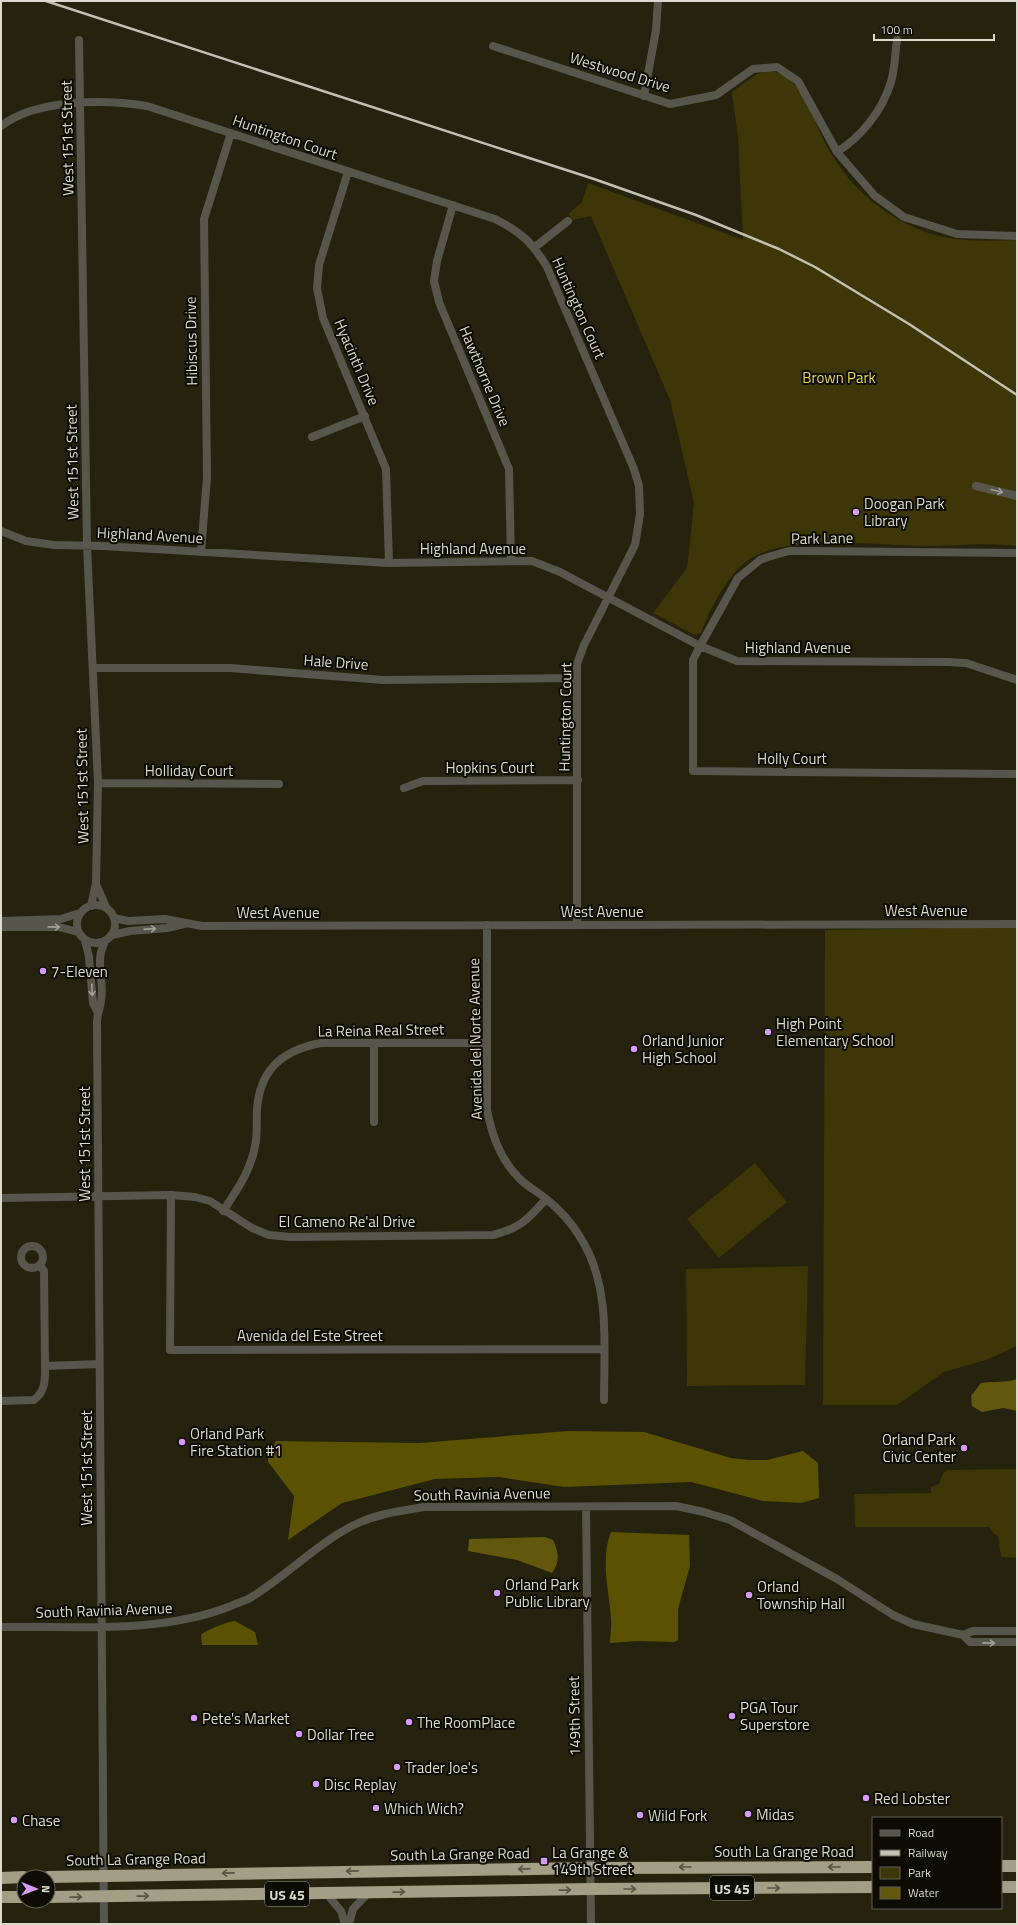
<svg xmlns="http://www.w3.org/2000/svg" width="1018" height="1925" viewBox="0 0 1018 1925" font-family="'Titillium Web',sans-serif">
	<style>
		.green { fill: #3d3707 }
		.forest { fill: #5a5101 }
		.water { fill: #61580d }
		.lines { fill: none; stroke-linecap: round; stroke-linejoin: round }
		.minor { stroke: #57564c; stroke-width: 8 }
		.highway { stroke: #a29f86; stroke-width: 12 }
		.rail { stroke: #c3c1b3; stroke-width: 2.5 }
		.oneway { stroke: #a09f93 }
		.oneway2 { stroke: #585645 }
		.poi-dot { fill: #d69bfa; stroke: #0d0c04; stroke-width: 1.5 }
		.labels { text-anchor: middle; dominant-baseline: central; stroke-width: 4; stroke-linejoin: round; paint-order: stroke }
		.shield { fill: #0d0c04; stroke: #9d9c91; stroke-width: 1 }
		.shield-label { font-size: 14px; font-weight: bold; fill: #dbdacd }
		.street-label { font-size: 15px; fill: #dbdacd; stroke: #0d0c04 }
		.park-label { font-size: 15px; fill: #e6d65c; stroke: #0d0c04 }
		.poi-label { font-size: 15px; fill: #dbdacd; stroke: #0d0c04; text-anchor: start }
	</style>
	<rect width="100%" height="100%" fill="#25220d"/>
	<path class="green" d="M 769,71 C 800,75 810,109 820,133 C 827,148 836,162 846,175 C 864,198 891,218 918,229 C 950,243 983,241 1017,240 L 1017,546 C 988,542 953,546 923,546 C 875,545 796,534 753,557 C 731,568 709,610 701,633 L 695,635 L 653,613 L 687,568 L 694,503 L 670,400 L 591,216 L 573,220 L 568,214 L 582,202 L 588,183 L 743,240 L 738,138 L 732,92 L 757,74 Z
		M 1017,927 L 1017,1346 L 986,1360 L 944,1372 L 897,1405 L 823,1405 L 825,930 Z
		M 755,1163 L 787,1202 L 719,1258 L 687,1219 Z
		M 808,1266 L 805,1385 L 687,1386 L 686,1269 Z
		M 1017,1469 L 1017,1558 L 1001,1557 L 998,1536 L 994,1534 L 989,1527 L 855,1527 L 854,1494 L 931,1493 L 931,1487 L 939,1484 L 943,1473 L 947,1470 Z"/>
	<path class="forest" d="M 568,1431 L 644,1432 L 731,1458 L 749,1460 L 767,1460 L 803,1451 L 818,1463 L 819,1498 L 801,1503 L 763,1501 L 691,1482 L 564,1487 L 499,1477 L 435,1479 L 342,1503 L 288,1540 L 294,1496 L 268,1462 L 268,1453 L 276,1441 L 420,1443 Z
		M 611,1532 L 689,1535 L 690,1566 L 678,1609 L 678,1640 L 674,1642 L 637,1641 L 610,1643 C 610,1635 612,1626 611,1618 C 609,1590 600,1559 611,1532 Z
		M 235,1621 L 255,1632 L 258,1645 L 202,1645 L 201,1635 C 204,1631 228,1621 235,1621 Z"/>
	<path class="water" d="M 1017,1379 L 1017,1411 L 1003,1408 L 982,1412 L 972,1406 L 971,1396 L 981,1383 C 993,1381 1006,1383 1017,1379 Z
		M 545,1537 L 553,1540 C 559,1553 560,1561 552,1573 L 517,1560 L 468,1551 L 469,1539 Z"/>
	<g class="lines">
		<path class="minor" d="M 79,40 L 87,546 L 98,783 L 96,883 L 91,906
			M 493,46 L 670,104 L 716,95 L 753,69 L 777,67 L 798,81 L 837,152 L 875,196 L 904,217 L 957,234 L 1017,236
			M 644,96 L 656,30 L 658,1
			M 1,126 C 36,99 104,99 147,106 L 495,219 C 521,232 532,242 547,267 L 634,469 L 639,486 L 640,514 L 635,545 L 584,645 L 577,664 L 577,925
			M 837,152 C 862,136 882,111 891,82 C 895,69 895,53 897,40
			M 348,172 L 319,265 L 317,288 L 323,318 L 386,469 L 389,563
			M 453,205 L 437,261 L 434,281 L 439,302 L 509,469 L 511,561
			M 535,247 L 568,221
			M 312,437 L 365,416
			M 976,486 L 1017,496
			M 1,531 L 26,541 L 54,545 L 103,546 L 389,563 L 532,561 L 560,572 L 700,646 L 737,661 L 948,662 L 966,663 L 1017,680
			M 201,552 L 207,477 L 204,219 L 231,133
			M 1017,553 L 805,551 L 789,551 L 768,557 L 760,560 L 738,578 L 700,646 L 693,660 L 693,771 L 1017,774
			M 93,668 L 230,668 L 383,680 L 577,678
			M 98,783 L 279,784
			M 404,788 L 423,781 L 578,780
			M 96,884 L 106,907
			M77 924a19 19 0 1 1 38 0a19 19 0 1 1-38 0Z
			M 114,918 L 128,921 L 165,919 L 202,926 L 1017,924
			M 1,921 L 61,919 L 80,913
			M 487,925 L 487,1110 C 492,1135 500,1159 519,1178 C 526,1186 537,1191 545,1198 C 559,1209 571,1222 580,1237 C 611,1285 604,1345 604,1400
			M 1,927 L 59,927 L 78,932
			M 112,935 L 130,931 L 167,928 L 184,924
			M 85,940 L 89,957 L 93,1003 L 97,1011
			M 374,1122 L 374,1043
			M 171,1195 L 170,1350 L 604,1349
			M 1,1198 L 171,1195 L 195,1197 L 210,1201 L 252,1228 L 269,1235 L 290,1237 L 493,1235 C 521,1228 527,1220 546,1199
			M 223,1211 C 237,1190 251,1170 255,1146 C 258,1134 256,1121 257,1109 C 260,1069 283,1050 321,1043 L 486,1043
			M21 1257a11 11 0 1 1 22 0a11 11 0 1 1-22 0Z
			M 40,1265 L 44,1271 L 45,1366
			M 1,1401 L 34,1400 C 46,1390 45,1380 45,1366 L 99,1364
			M 586,1507 L 591,1924
			M 1,1627 C 76,1626 160,1634 231,1606 C 237,1603 245,1601 250,1598 C 287,1576 316,1544 354,1525 C 376,1514 400,1511 424,1507 L 676,1506 L 704,1512 L 730,1520 L 837,1579 L 893,1615 L 913,1624 L 963,1635 L 973,1631 L 1017,1631
			M 963,1635 L 970,1642 L 1017,1642
			M 326,1893 L 341,1911 L 345,1924
			M 104,1924 L 97,1023 C 97,1015 100,1009 101,1001 C 105,981 94,961 105,942
			M 349,1924 L 353,1909 L 369,1892"/>
		<path class="highway" d="M 1001,1866 L 1017,1866
			M 48,1877 L 591,1868 L 873,1867
			M 1,1878 L 24,1877
			M 1001,1887 L 1017,1887
			M 1,1897 L 24,1897
			M 48,1897 L 591,1889 L 873,1887"/>
		<path class="rail" d="M 46,1 L 594,179 L 696,215 L 779,249 L 815,267 L 909,324 L 1017,395"/>
	</g>
	<defs><path id="oneway-shaft" d="M-6 0H5M1.5-3L5.5 0L1.5 3" fill="none" stroke-width="1.6" stroke-linecap="round" stroke-linejoin="round"/></defs>
	<g class="oneway">
		<use href="#oneway-shaft" transform="translate(997 491) rotate(14)"/>
		<use href="#oneway-shaft" transform="translate(54 927) rotate(1)"/>
		<use href="#oneway-shaft" transform="translate(150 929) rotate(-4)"/>
		<use href="#oneway-shaft" transform="translate(92 990) rotate(88)"/>
		<use href="#oneway-shaft" transform="translate(989 1643) rotate(1)"/>
	</g>
	<g class="oneway2">
		<use href="#oneway-shaft" transform="translate(685 1867) rotate(180)"/>
		<use href="#oneway-shaft" transform="translate(834 1867) rotate(180)"/>
		<use href="#oneway-shaft" transform="translate(524 1869) rotate(179)"/>
		<use href="#oneway-shaft" transform="translate(352 1871) rotate(179)"/>
		<use href="#oneway-shaft" transform="translate(228 1873) rotate(179)"/>
		<use href="#oneway-shaft" transform="translate(774 1888)"/>
		<use href="#oneway-shaft" transform="translate(630 1889)"/>
		<use href="#oneway-shaft" transform="translate(565 1890) rotate(-1)"/>
		<use href="#oneway-shaft" transform="translate(399 1892) rotate(-1)"/>
		<use href="#oneway-shaft" transform="translate(143 1896) rotate(-1)"/>
		<use href="#oneway-shaft" transform="translate(76 1897) rotate(-1)"/>
	</g>
	<g class="poi-dot">
		<circle cx="856" cy="512" r="4"/>
		<circle cx="43" cy="971" r="4"/>
		<circle cx="768" cy="1032" r="4"/>
		<circle cx="634" cy="1049" r="4"/>
		<circle cx="182" cy="1442" r="4"/>
		<circle cx="964" cy="1448" r="4"/>
		<circle cx="497" cy="1593" r="4"/>
		<circle cx="749" cy="1595" r="4"/>
		<circle cx="732" cy="1716" r="4"/>
		<circle cx="194" cy="1718" r="4"/>
		<circle cx="409" cy="1722" r="4"/>
		<circle cx="299" cy="1734" r="4"/>
		<circle cx="397" cy="1767" r="4"/>
		<circle cx="316" cy="1784" r="4"/>
		<circle cx="866" cy="1798" r="4"/>
		<circle cx="376" cy="1808" r="4"/>
		<circle cx="748" cy="1814" r="4"/>
		<circle cx="640" cy="1815" r="4"/>
		<circle cx="14" cy="1820" r="4"/>
		<rect x="540" y="1857" width="8" height="8" rx="2"/>
	</g>
	<g class="labels">
		<g class="shield">
			<rect x="710" y="1876" width="44" height="24" rx="3"/>
			<rect x="265" y="1882" width="44" height="24" rx="3"/>
		</g>
		<g class="shield-label">
			<text x="732" y="1888">US 45</text>
			<text x="287" y="1894">US 45</text>
		</g>
		<g class="street-label">
			<text transform="translate(620 72) rotate(17)">Westwood Drive</text>
			<text transform="translate(285 137) rotate(19)">Huntington Court</text>
			<text transform="translate(67 138) rotate(-91)">West 151st Street</text>
			<text transform="translate(579 308) rotate(66)">Huntington Court</text>
			<text transform="translate(191 341) rotate(-91)">Hibiscus Drive</text>
			<text transform="translate(357 362) rotate(67)">Hyacinth Drive</text>
			<text transform="translate(485 376) rotate(67)">Hawthorne Drive</text>
			<text transform="translate(72 462) rotate(-91)">West 151st Street</text>
			<text transform="translate(150 535) rotate(3)">Highland Avenue</text>
			<text transform="translate(822 538) rotate(-1)">Park Lane</text>
			<text x="473" y="548">Highland Avenue</text>
			<text x="798" y="647">Highland Avenue</text>
			<text transform="translate(336 662) rotate(4)">Hale Drive</text>
			<text transform="translate(565 717) rotate(-89)">Huntington Court</text>
			<text x="792" y="758">Holly Court</text>
			<text x="490" y="767">Hopkins Court</text>
			<text x="189" y="770">Holliday Court</text>
			<text transform="translate(82 786) rotate(-91)">West 151st Street</text>
			<text x="926" y="910">West Avenue</text>
			<text x="602" y="911">West Avenue</text>
			<text x="278" y="912">West Avenue</text>
			<text transform="translate(381 1030) rotate(-1)">La Reina Real Street</text>
			<text transform="translate(475 1039) rotate(-91)">Avenida del Norte Avenue</text>
			<text transform="translate(84 1144) rotate(-90)">West 151st Street</text>
			<text x="347" y="1221">El Cameno Re'al Drive</text>
			<text x="310" y="1335">Avenida del Este Street</text>
			<text transform="translate(86 1468) rotate(-90)">West 151st Street</text>
			<text transform="translate(482 1494) rotate(-1)">South Ravinia Avenue</text>
			<text transform="translate(104 1610) rotate(-2)">South Ravinia Avenue</text>
			<text transform="translate(574 1716) rotate(-91)">149th Street</text>
			<text x="784" y="1851">South La Grange Road</text>
			<text transform="translate(460 1854) rotate(-1)">South La Grange Road</text>
			<text transform="translate(136 1859) rotate(-1)">South La Grange Road</text>
		</g>
		<g class="park-label">
			<text x="839" y="377">Brown Park</text>
		</g>
		<g class="poi-label">
			<text x="864" y="503">Doogan Park<tspan x="864" dy="17">Library</tspan></text>
			<text x="51" y="971">7-Eleven</text>
			<text x="776" y="1023">High Point<tspan x="776" dy="17">Elementary School</tspan></text>
			<text x="642" y="1040">Orland Junior<tspan x="642" dy="17">High School</tspan></text>
			<text x="190" y="1433">Orland Park<tspan x="190" dy="17">Fire Station #1</tspan></text>
			<text x="956" y="1439" text-anchor="end">Orland Park<tspan x="956" dy="17">Civic Center</tspan></text>
			<text x="505" y="1584">Orland Park<tspan x="505" dy="17">Public Library</tspan></text>
			<text x="757" y="1586">Orland<tspan x="757" dy="17">Township Hall</tspan></text>
			<text x="740" y="1707">PGA Tour<tspan x="740" dy="17">Superstore</tspan></text>
			<text x="202" y="1718">Pete's Market</text>
			<text x="417" y="1722">The RoomPlace</text>
			<text x="307" y="1734">Dollar Tree</text>
			<text x="405" y="1767">Trader Joe's</text>
			<text x="324" y="1784">Disc Replay</text>
			<text x="874" y="1798">Red Lobster</text>
			<text x="384" y="1808">Which Wich?</text>
			<text x="756" y="1814">Midas</text>
			<text x="648" y="1815">Wild Fork</text>
			<text x="22" y="1820">Chase</text>
			<text x="552" y="1852">La Grange &amp;<tspan x="552" dy="17">149th Street</tspan></text>
		</g>
	</g>
	<rect width="1018" height="1925" fill="none" stroke="#dbdacd" stroke-width="4"/>
	<rect x="872" y="1817" width="130" height="92" fill="#0d0c04" stroke="#5f5e54"/>
	<rect x="880" y="1830" width="20" height="6" fill="#57564c" stroke="#5f5e54"/>
	<text x="908" y="1837" font-size="12" fill="#dbdacd">Road</text>
	<rect x="880" y="1850" width="20" height="6" fill="#c3c1b3" stroke="#5f5e54"/>
	<text x="908" y="1857" font-size="12" fill="#dbdacd">Railway</text>
	<rect x="880" y="1867" width="20" height="12" fill="#3d3707" stroke="#5f5e54"/>
	<text x="908" y="1877" font-size="12" fill="#dbdacd">Park</text>
	<rect x="880" y="1887" width="20" height="12" fill="#61580d" stroke="#5f5e54"/>
	<text x="908" y="1897" font-size="12" fill="#dbdacd">Water</text>
	<g transform="translate(36 1889) rotate(91)"><circle r="19" fill="#0d0c04" stroke="#5f5e54"/>
	<path d="M0-3L7 15L0 10L-7 15Z" fill="#d69bfa"/>
	<text y="-6" font-size="11" font-weight="bold" text-anchor="middle" fill="#dbdacd">N</text>
	</g>
	<path d="M874 34v6h120v-6" fill="none" stroke="#dbdacd" stroke-width="2"/>
	<text x="880" y="34" font-size="12" fill="#dbdacd" stroke="#0d0c04" stroke-width="3" paint-order="stroke">100 m</text>
</svg>
